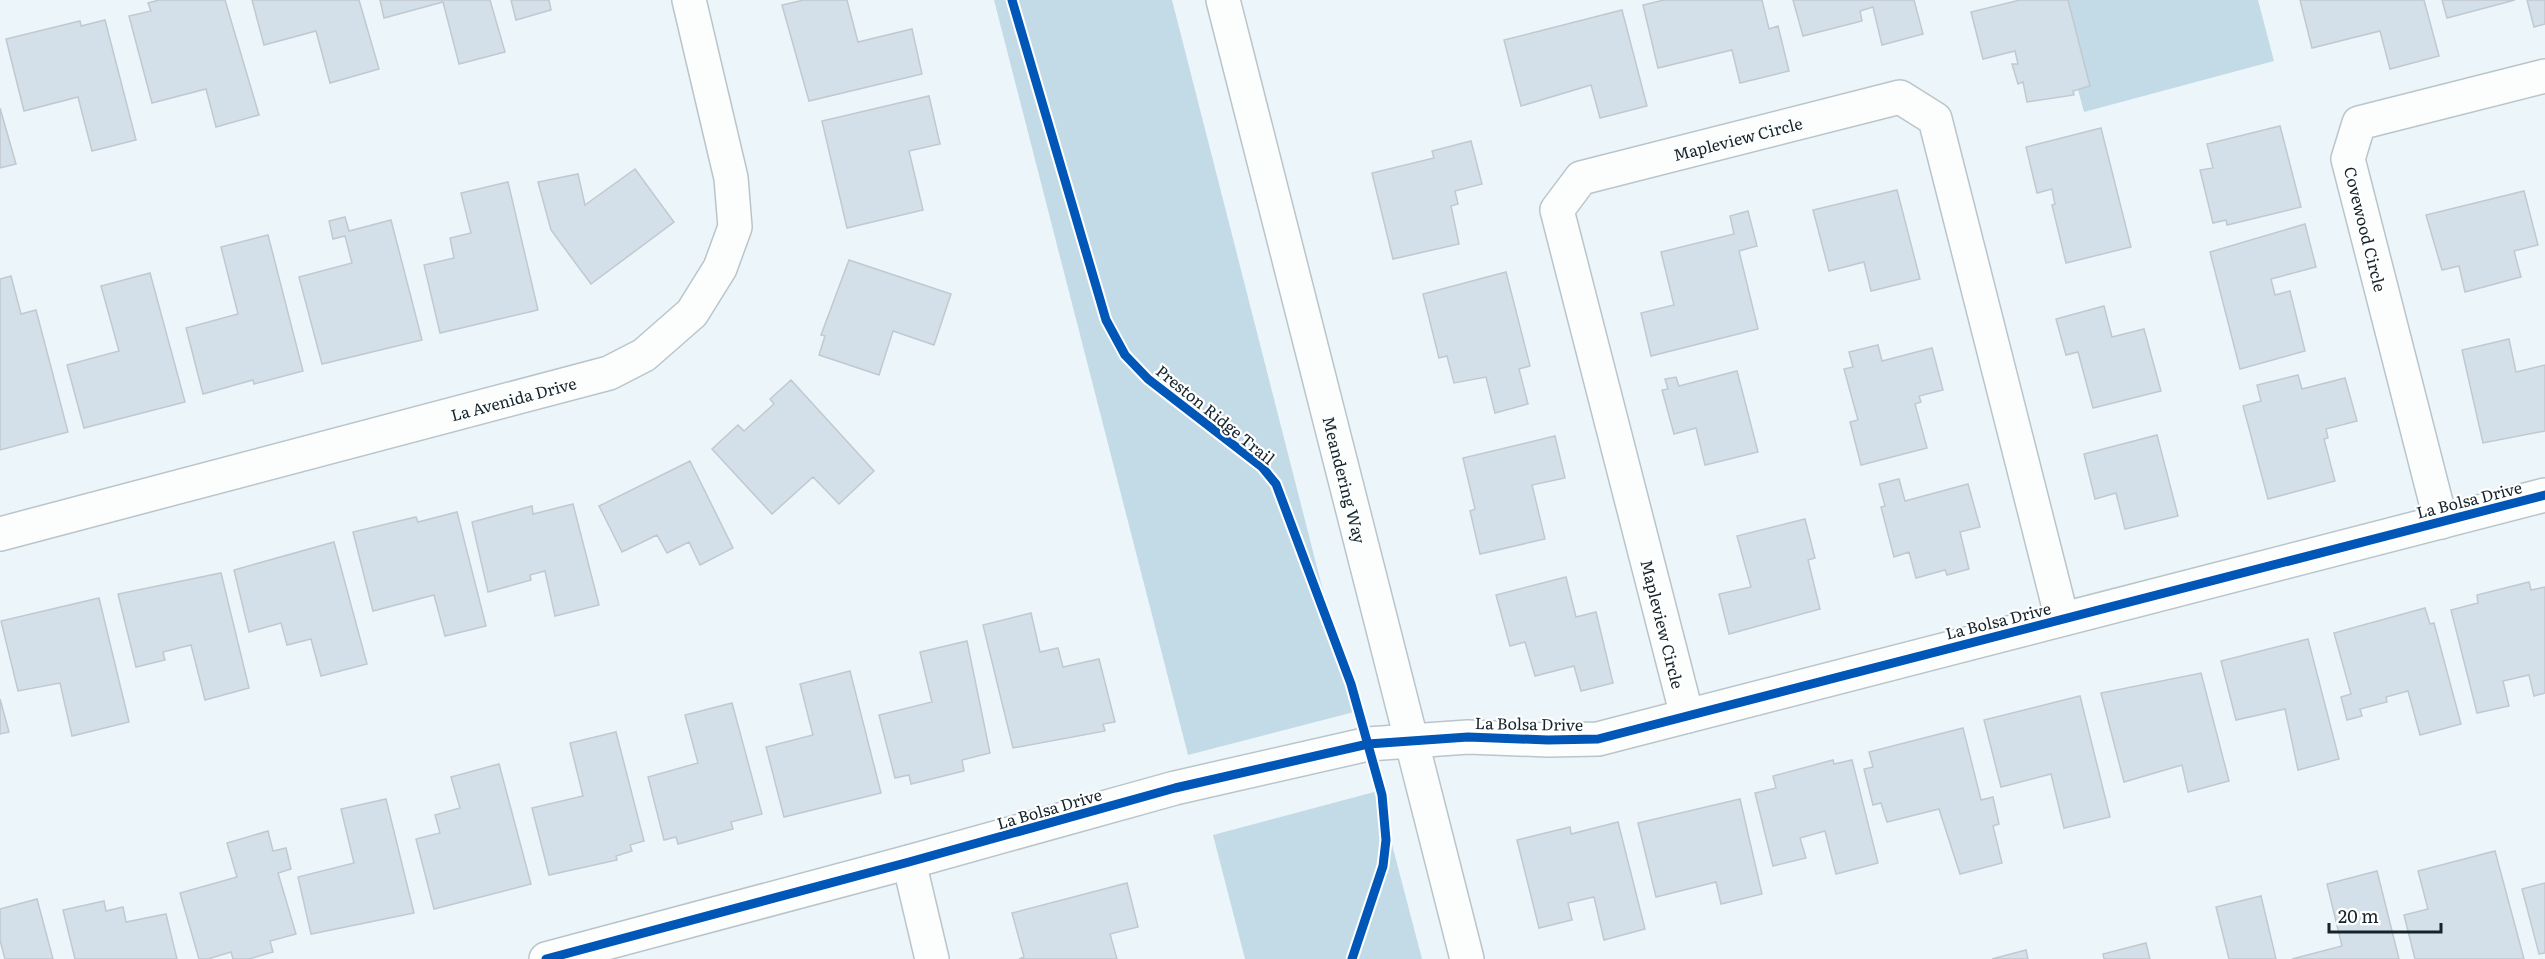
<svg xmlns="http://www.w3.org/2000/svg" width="2545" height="959" viewBox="0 0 2545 959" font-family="Literata,serif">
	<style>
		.green { fill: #c3dbe7 }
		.building { fill: #d3dfe9; stroke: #c1c9d0; stroke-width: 1.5 }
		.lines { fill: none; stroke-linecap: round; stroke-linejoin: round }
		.minor-casing { stroke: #bac5ca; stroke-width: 36 }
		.minor { stroke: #fcfefe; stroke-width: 33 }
		.cycleway-casing { stroke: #fff; stroke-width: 13 }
		.cycleway { stroke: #0057b8; stroke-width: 9 }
		.labels { text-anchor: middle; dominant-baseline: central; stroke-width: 4.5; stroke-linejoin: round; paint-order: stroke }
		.street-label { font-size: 16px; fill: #15232a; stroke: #fff }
	</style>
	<rect width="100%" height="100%" fill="#ecf5f9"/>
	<path class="green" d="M 994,0 L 1172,0 L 1354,712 L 1188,755 Z
		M 2054,0 L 2258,0 L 2274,61 L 2084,112 Z
		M 1378,791 L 1422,959 L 1245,959 L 1213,835 Z"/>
	<path class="building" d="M 159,0 L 225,0 L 259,115 L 216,127 L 206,89 L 152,103 L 129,16 L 151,11 L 148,3 Z
		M 252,0 L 359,0 L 379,69 L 330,83 L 316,31 L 264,45 Z
		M 380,0 L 490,0 L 505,52 L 459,64 L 443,2 L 384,18 Z
		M 511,0 L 549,0 L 551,10 L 516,20 Z
		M 804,0 L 847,0 L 858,42 L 912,29 L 922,74 L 809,101 L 782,5 Z
		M 1664,0 L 1762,0 L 1769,29 L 1778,26 L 1789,71 L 1740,83 L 1732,50 L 1658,68 L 1643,5 Z
		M 1793,0 L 1914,0 L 1923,34 L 1882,45 L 1873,7 L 1860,11 L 1862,21 L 1803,36 Z
		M 2020,0 L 2068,0 L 2090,86 L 2073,91 L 2074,95 L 2027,102 L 2023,82 L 2018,84 L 2012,64 L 2018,64 L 2015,51 L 1983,59 L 1971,12 Z
		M 2300,0 L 2424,0 L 2439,56 L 2390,69 L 2380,31 L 2312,48 Z
		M 2442,0 L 2515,0 L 2447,18 Z
		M 2527,0 L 2545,0 L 2545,24 L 2534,27 Z
		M 1622,10 L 1647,106 L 1600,118 L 1591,85 L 1521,106 L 1504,40 Z
		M 105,20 L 136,140 L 92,151 L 78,97 L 24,111 L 6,39 L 80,21 L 81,26 Z
		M 929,96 L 940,144 L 909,151 L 923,210 L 847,228 L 822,121 Z
		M 0,108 L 16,164 L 0,168 Z
		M 2280,126 L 2301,207 L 2227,225 L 2226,220 L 2213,223 L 2200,170 L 2213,168 L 2207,144 Z
		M 2101,128 L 2131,247 L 2066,263 L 2052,205 L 2055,204 L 2052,189 L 2037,193 L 2026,147 Z
		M 1471,141 L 1482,184 L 1455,191 L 1458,204 L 1451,206 L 1459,244 L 1393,259 L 1372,173 L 1434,158 L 1432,151 Z
		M 635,169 L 674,222 L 591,284 L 551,230 L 538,182 L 578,174 L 585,205 Z
		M 508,182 L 538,310 L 440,333 L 424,265 L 454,258 L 450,238 L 471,233 L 461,193 Z
		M 1897,190 L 1920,279 L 1871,291 L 1864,262 L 1829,271 L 1813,210 Z
		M 2524,191 L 2538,245 L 2514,251 L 2521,277 L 2465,292 L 2459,266 L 2442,270 L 2426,215 Z
		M 1748,211 L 1757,246 L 1739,251 L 1758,329 L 1651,356 L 1641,313 L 1674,305 L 1661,252 L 1734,234 L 1730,216 Z
		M 345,217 L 349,231 L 391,220 L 422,340 L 322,364 L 299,277 L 352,263 L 345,236 L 333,239 L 329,221 Z
		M 2305,224 L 2316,267 L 2271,279 L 2275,295 L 2290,291 L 2305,351 L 2240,369 L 2210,252 Z
		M 268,235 L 303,371 L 254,384 L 253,380 L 203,394 L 186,328 L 238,314 L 221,247 Z
		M 849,260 L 951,294 L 934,345 L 893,331 L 879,375 L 819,355 L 825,336 L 821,335 Z
		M 1506,272 L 1530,366 L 1519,369 L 1528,404 L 1495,413 L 1486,377 L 1454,383 L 1447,356 L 1439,358 L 1423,294 Z
		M 150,273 L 185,402 L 84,428 L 67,365 L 119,351 L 101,286 Z
		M 11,276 L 21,314 L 36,310 L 68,432 L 0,450 L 0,279 Z
		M 2104,306 L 2112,337 L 2144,329 L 2161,391 L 2093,408 L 2078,352 L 2066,355 L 2056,319 Z
		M 2509,339 L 2516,372 L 2545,365 L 2545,431 L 2483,443 L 2462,350 Z
		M 1878,345 L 1882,361 L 1932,348 L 1943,390 L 1919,396 L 1921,402 L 1915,404 L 1927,448 L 1861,465 L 1850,422 L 1858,420 L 1844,369 L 1853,367 L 1849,352 Z
		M 1737,371 L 1758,452 L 1705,465 L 1696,428 L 1674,434 L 1662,390 L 1668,389 L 1665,379 L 1676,377 L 1679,386 Z
		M 2298,375 L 2302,389 L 2345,378 L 2357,421 L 2326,429 L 2328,438 L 2324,439 L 2335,481 L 2268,499 L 2243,406 L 2261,401 L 2257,385 Z
		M 791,380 L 874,471 L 839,504 L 813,477 L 772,514 L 712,449 L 738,425 L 744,431 L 774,404 L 770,399 Z
		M 2157,435 L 2178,516 L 2125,529 L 2116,493 L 2095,499 L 2084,454 Z
		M 1555,436 L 1565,478 L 1532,485 L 1545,539 L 1480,554 L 1470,511 L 1475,509 L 1463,458 Z
		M 690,461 L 733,548 L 700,565 L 689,542 L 667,553 L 657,535 L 622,552 L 599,506 Z
		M 1899,479 L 1905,501 L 1968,484 L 1980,527 L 1960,532 L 1969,569 L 1947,575 L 1945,570 L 1916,578 L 1909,552 L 1894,557 L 1881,507 L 1885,506 L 1879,484 Z
		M 573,504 L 599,605 L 555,616 L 545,571 L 530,575 L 531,580 L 488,592 L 472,522 L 532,506 L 533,514 Z
		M 457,512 L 486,626 L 445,636 L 434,595 L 373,611 L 353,532 L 416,517 L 418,522 Z
		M 1805,519 L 1815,558 L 1808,560 L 1820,609 L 1729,634 L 1719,594 L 1751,587 L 1737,536 Z
		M 334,542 L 367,664 L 321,676 L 311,639 L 287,645 L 281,623 L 249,632 L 234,570 Z
		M 221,573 L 249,688 L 205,700 L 191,645 L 163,652 L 165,660 L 136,667 L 118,594 Z
		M 1566,577 L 1576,617 L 1596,612 L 1613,683 L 1581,691 L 1574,666 L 1535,676 L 1525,642 L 1510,646 L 1496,595 Z
		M 2529,582 L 2531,590 L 2545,587 L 2545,693 L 2534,696 L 2529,675 L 2503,681 L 2509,706 L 2477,713 L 2451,610 L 2478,603 L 2477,595 Z
		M 99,598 L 129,722 L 72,736 L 60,683 L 18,691 L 1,621 Z
		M 2425,608 L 2430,624 L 2434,623 L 2461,724 L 2420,735 L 2408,691 L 2386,697 L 2387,702 L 2360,709 L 2362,716 L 2347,720 L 2341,697 L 2351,694 L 2334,633 Z
		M 1031,613 L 1040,652 L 1058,648 L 1063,667 L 1099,659 L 1115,722 L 1103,724 L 1105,731 L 1013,748 L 983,625 Z
		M 2308,639 L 2339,759 L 2298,770 L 2285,709 L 2236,720 L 2221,661 Z
		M 967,641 L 990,753 L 962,760 L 964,771 L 911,784 L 909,775 L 895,778 L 879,715 L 932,702 L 920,652 Z
		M 850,671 L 881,793 L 784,817 L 766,747 L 813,735 L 800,684 Z
		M 2201,673 L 2229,781 L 2188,792 L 2182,765 L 2124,782 L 2101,693 Z
		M 2080,696 L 2110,817 L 2064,828 L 2051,774 L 2001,787 L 1984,720 Z
		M 0,699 L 9,732 L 0,734 Z
		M 732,703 L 762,814 L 731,822 L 733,829 L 678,844 L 676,837 L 664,840 L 648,777 L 698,763 L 685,715 Z
		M 1963,728 L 1981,800 L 1993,797 L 1999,824 L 1993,826 L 2002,863 L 1960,874 L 1939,809 L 1887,822 L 1881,803 L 1873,805 L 1864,769 L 1873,767 L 1869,752 Z
		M 616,732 L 644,841 L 630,845 L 632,851 L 616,856 L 617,860 L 549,875 L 532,808 L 583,796 L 570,743 Z
		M 1833,760 L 1834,764 L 1852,760 L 1878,863 L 1836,874 L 1825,831 L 1800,838 L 1806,858 L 1773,866 L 1755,793 L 1776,788 L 1773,776 Z
		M 499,764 L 531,884 L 434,909 L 416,839 L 440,833 L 435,815 L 460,808 L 451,777 Z
		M 386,799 L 414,913 L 311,934 L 298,877 L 354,863 L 341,809 Z
		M 1740,799 L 1762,894 L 1721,904 L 1716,882 L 1656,897 L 1638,823 Z
		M 1618,822 L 1645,929 L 1604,940 L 1594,897 L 1568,903 L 1572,920 L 1539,928 L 1517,840 L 1570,827 L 1571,834 Z
		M 268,831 L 273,851 L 286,848 L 291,869 L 278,873 L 296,934 L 270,941 L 273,952 L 249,959 L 233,959 L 231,952 L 208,959 L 199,959 L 180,893 L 237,877 L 227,843 Z
		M 2495,851 L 2524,959 L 2415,959 L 2404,915 L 2428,909 L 2418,871 Z
		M 2377,871 L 2399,959 L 2292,959 L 2342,946 L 2327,884 Z
		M 1127,883 L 1138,927 L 1110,934 L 1117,959 L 1019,959 L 1024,957 L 1012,913 Z
		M 2545,883 L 2545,953 L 2539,954 L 2522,889 Z
		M 2261,896 L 2276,959 L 2229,959 L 2216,907 Z
		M 37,899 L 53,959 L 5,959 L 0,940 L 0,909 Z
		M 104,901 L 106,911 L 123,907 L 126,922 L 166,914 L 177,959 L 75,959 L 63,910 Z
		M 2146,943 L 2150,959 L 2104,959 L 2103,954 Z
		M 2026,950 L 2028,959 L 1992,959 Z"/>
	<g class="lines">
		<g class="minor-casing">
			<g id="minor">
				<path id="s1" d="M 1223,0 L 1467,959"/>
				<path d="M 2441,522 L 2348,159 L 2359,123 L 2545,76"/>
				<path id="s2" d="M 0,534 L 609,373 L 644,355 L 692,313 L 720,268 L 735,227 L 731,178 L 689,0"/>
				<path id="s3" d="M 1687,716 L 1557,210 L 1581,178 L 1900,97 L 1935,119 L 2062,619"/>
				<path d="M 909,862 L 932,959"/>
				<path d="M 546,959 L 909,862 L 1175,788 L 1368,744 L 1468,737 L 1548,740 L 1598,739 L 2545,495"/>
			</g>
		</g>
		<use href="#minor" class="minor"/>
		<g class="cycleway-casing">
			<path id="cycleway" d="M 1012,0 L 1106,320 L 1125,355 L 1148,379 L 1262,467 L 1276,484 L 1351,684 L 1382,795 L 1386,840 L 1383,866 L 1352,959
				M 546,959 L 909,862 L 1175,788 L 1368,744 L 1468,737 L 1548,740 L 1598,739 L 2545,495"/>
		</g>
		<use href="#cycleway" class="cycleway"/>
	</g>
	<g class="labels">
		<g class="street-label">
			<text stroke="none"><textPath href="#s3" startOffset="724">Mapleview Circle</textPath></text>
			<text transform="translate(2366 229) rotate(76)">Covewood Circle</text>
			<text stroke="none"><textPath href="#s2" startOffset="531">La Avenida Drive</textPath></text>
			<text transform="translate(1216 414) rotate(39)">Preston Ridge Trail</text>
			<text stroke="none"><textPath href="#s1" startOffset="495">Meandering Way</textPath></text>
			<text transform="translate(2469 499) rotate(-14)">La Bolsa Drive</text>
			<text transform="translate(1998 620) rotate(-14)">La Bolsa Drive</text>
			<text transform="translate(1663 624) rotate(76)">Mapleview Circle</text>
			<text transform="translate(1529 723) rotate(1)">La Bolsa Drive</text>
			<text transform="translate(1049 808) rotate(-16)">La Bolsa Drive</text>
		</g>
	</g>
	<path d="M2329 923v9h112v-9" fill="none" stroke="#15232a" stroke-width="3"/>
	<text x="2338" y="923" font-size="18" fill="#15232a" stroke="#ffffff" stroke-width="4.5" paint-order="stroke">20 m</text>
</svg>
